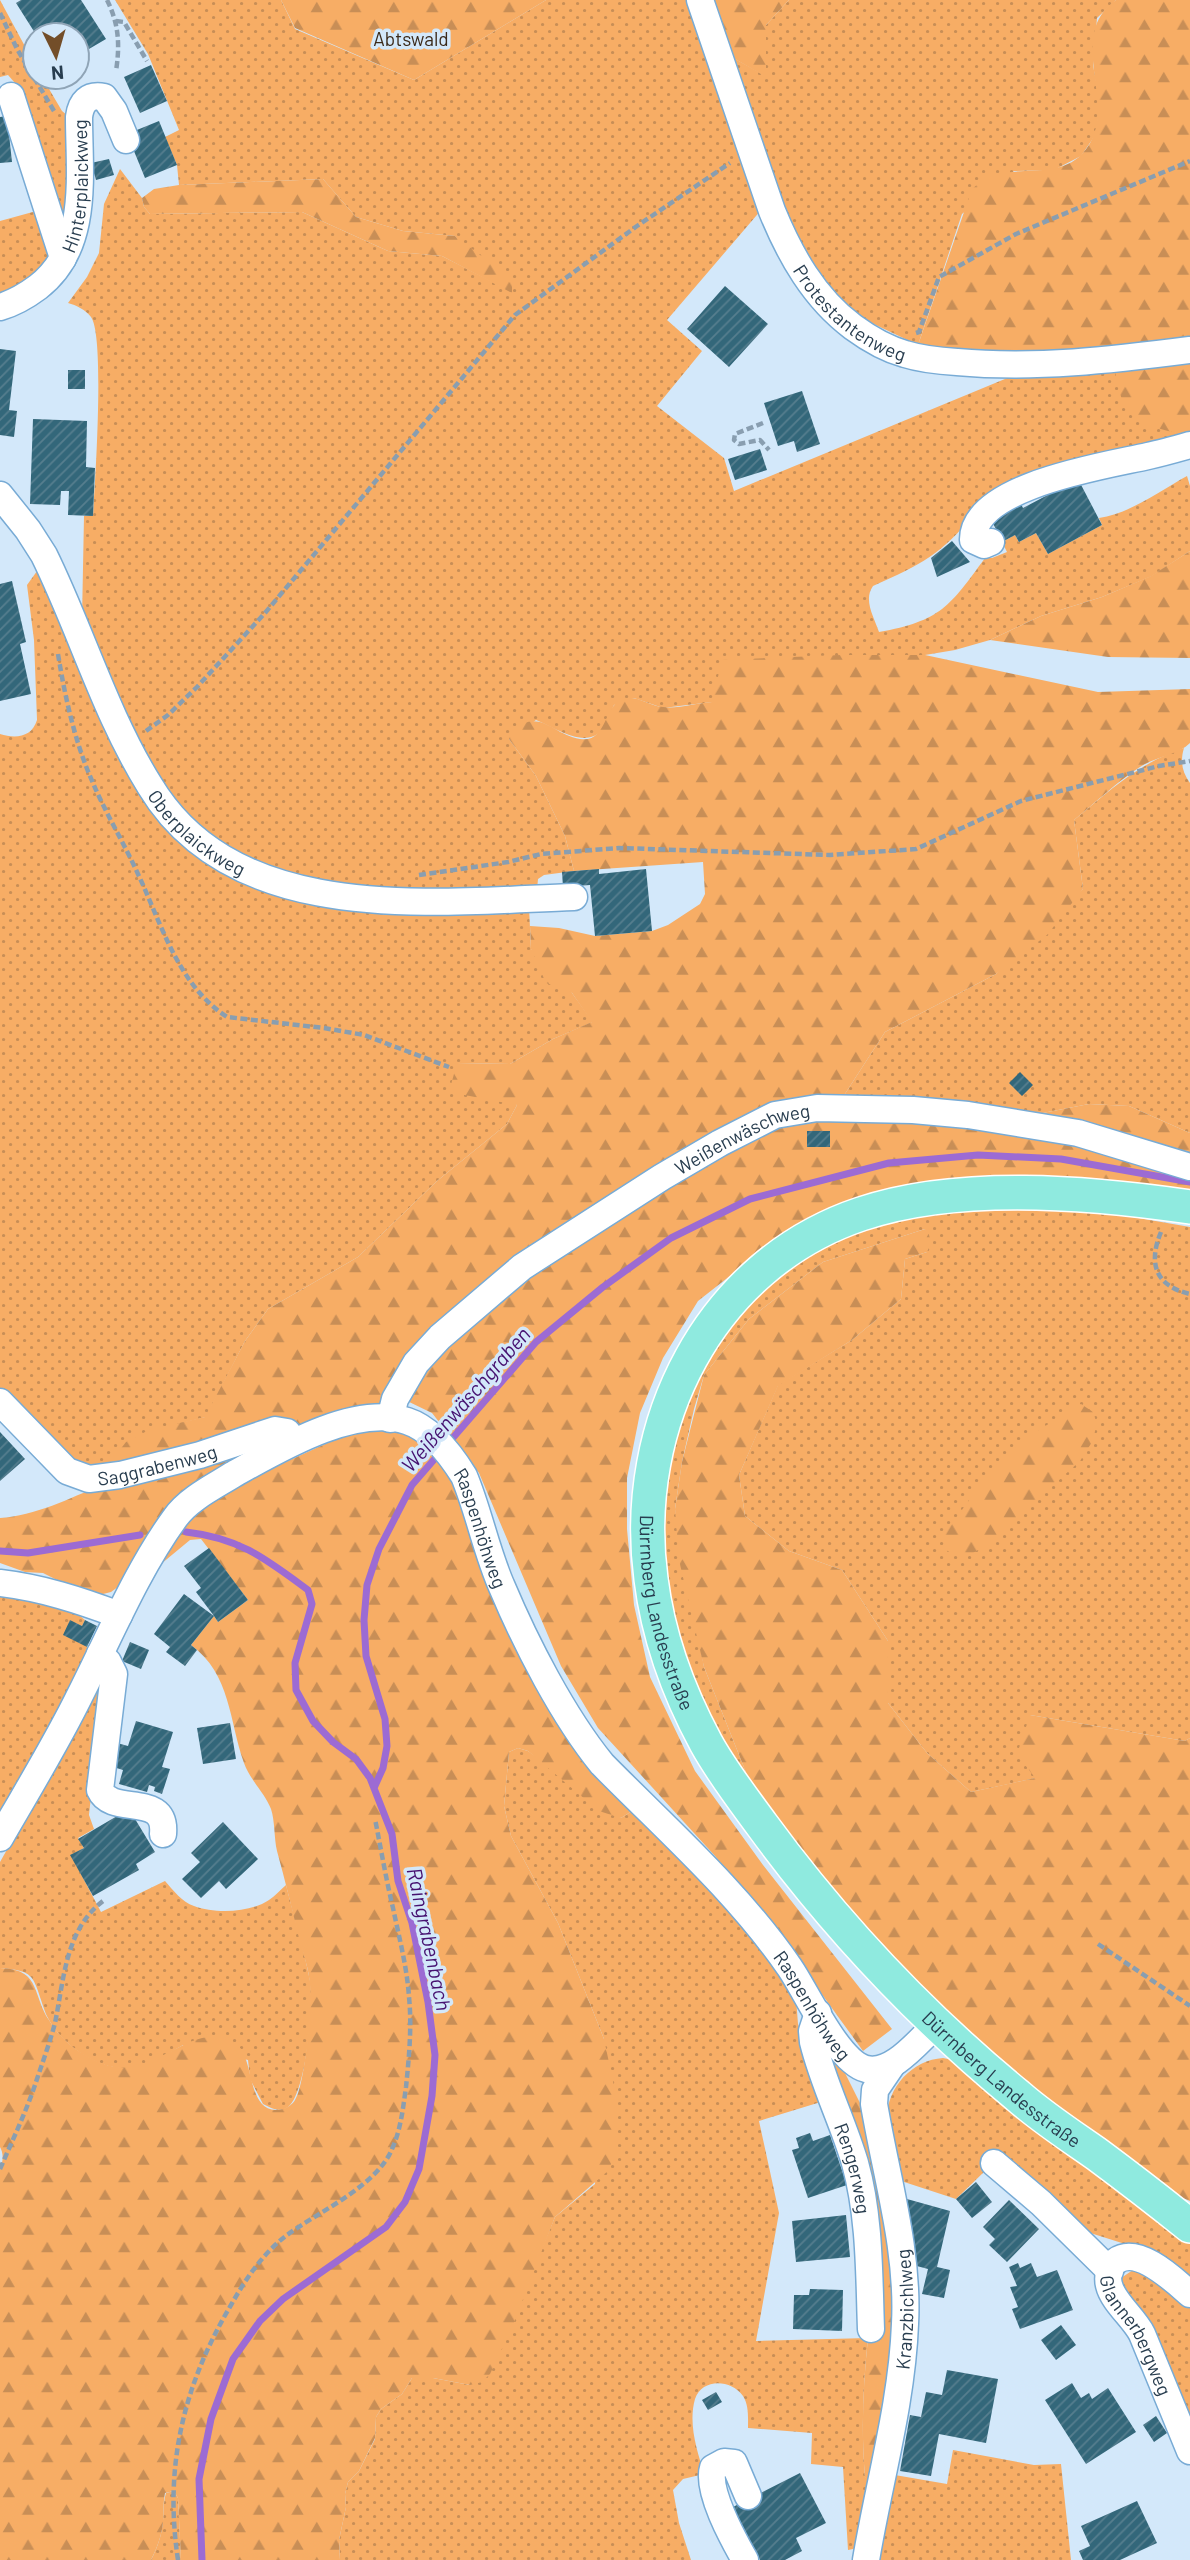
<svg xmlns="http://www.w3.org/2000/svg" width="1190" height="2560" viewBox="0 0 1190 2560" font-family="Barlow,sans-serif">
	<style>
		.grass { fill: url(#grass-dots) }
		.forest { fill: url(#forest-firs) }
		.lines { fill: none; stroke-linecap: round; stroke-linejoin: round }
		.stream { stroke: #9c6bd3; stroke-width: 7 }
		.building { fill: url(#building-hatch) }
		.minor-casing { stroke: #78abd5; stroke-width: 29 }
		.major-casing { stroke: #fff; stroke-width: 36 }
		.path { stroke: #899eb0; stroke-width: 4.5; stroke-dasharray: 7 3.5; stroke-linecap: butt }
		.minor { stroke: #fff; stroke-width: 26 }
		.major { stroke: #8feadf; stroke-width: 33 }
		.labels { text-anchor: middle; dominant-baseline: central; stroke-width: 7; stroke-linejoin: round; paint-order: stroke }
		.park-label { font-size: 19px; fill: #3b2a1a; stroke: #d3e8fa }
		.street-label { font-size: 19px; fill: #283d4f; stroke: #d3e8fa }
		.water-label { font-size: 21px; font-style: italic; fill: #461170; stroke: #d3e8fa }
	</style>
	<defs>
		<pattern id="grass-dots" width="8" height="8" patternUnits="userSpaceOnUse" patternTransform="scale(1.75)"><rect width="8" height="8" fill="#f7ad65"/><path d="M2 2h.1M6 6h.1" fill="none" stroke="#c88e56" stroke-width="1.8" stroke-linecap="round"/></pattern>
		<pattern id="forest-firs" width="22" height="20" patternUnits="userSpaceOnUse" patternTransform="scale(1.75)"><rect width="22" height="20" fill="#f7ad65"/><path d="M5 1l3.5 6h-7zM16 11l3.5 6h-7z" fill="#c88e56"/></pattern>
		<pattern id="building-hatch" width="6" height="6" patternUnits="userSpaceOnUse" patternTransform="scale(1.75)"><rect width="6" height="6" fill="#33677a"/><path d="M-1 1l2-2M0 6l6-6M5 7l2-2" fill="none" stroke="#567e8e"/></pattern>
	</defs>
	<rect width="100%" height="100%" fill="#d3e8fa"/>
	<path class="grass" d="M 0,0 L 35,65 L 35,77 L 42,77 L 62,111 L 68,116 L 73,198 L 60,227 L 15,83 L 8,75 L 0,77 Z
		M 115,0 L 281,0 L 295,29 L 414,80 L 546,0 L 692,0 L 762,209 L 667,320 L 702,351 L 657,406 L 724,458 L 734,491 L 1017,374 L 1114,366 L 1170,430 L 1190,438 L 975,513 C 941,555 922,564 873,586 C 863,600 874,617 879,632 C 941,621 950,606 985,558 L 992,558 L 1007,552 L 1002,542 L 1015,535 L 1019,542 L 1036,533 L 1048,554 L 1102,525 L 1099,518 C 1129,514 1160,491 1187,476 L 1190,486 L 1190,551 L 1152,576 L 1102,597 L 1041,616 L 990,640 L 955,650 L 925,655 L 887,655 L 712,702 L 663,708 L 634,698 L 614,705 C 610,713 607,725 601,731 C 584,749 554,727 536,720 L 509,739 L 536,776 L 565,836 L 574,871 L 544,875 L 538,879 L 537,890 L 364,891 L 247,864 L 195,829 L 151,778 L 82,619 L 84,516 L 93,516 C 95,483 105,336 91,317 C 86,310 76,305 68,303 L 87,277 L 99,253 L 104,204 L 120,169 L 142,198 L 144,207 L 150,214 L 302,212 L 388,251 L 442,256 L 512,292 L 455,236 L 403,231 L 356,217 L 323,179 L 179,185 L 177,165 L 165,137 L 179,130 L 148,54 Z
		M 789,0 L 1116,0 L 1097,18 L 1093,65 L 1100,103 L 1096,134 L 1081,156 L 1054,170 L 1014,171 L 962,214 L 918,345 L 861,318 L 826,286 L 795,238 L 728,55 L 766,76 L 766,25 Z
		M 40,210 L 51,267 L 0,302 L 0,221 Z
		M 40,567 L 141,790 L 242,879 L 529,907 L 531,949 L 572,993 L 593,1022 L 553,1039 L 510,1064 L 457,1063 L 517,1105 L 507,1124 L 437,1181 L 358,1257 L 268,1309 L 245,1341 L 206,1417 L 182,1423 L 101,1474 L 79,1472 L 0,1394 L 0,734 C 16,739 32,737 37,720 L 34,640 L 27,585 Z
		M 1184,748 C 1180,761 1182,772 1190,783 L 1190,1133 L 1129,1106 L 1089,1104 L 1022,1117 L 841,1100 L 885,1032 L 996,974 L 1083,889 L 1074,820 C 1112,789 1137,764 1184,748 Z
		M 1020,1209 L 1104,1212 L 1190,1227 L 1190,1738 L 1185,1741 L 1030,1715 L 1036,1778 L 971,1792 L 927,1753 L 888,1703 L 888,1641 L 842,1570 L 789,1551 L 745,1516 L 739,1475 L 778,1385 L 852,1340 L 901,1299 L 905,1259 L 927,1252 L 925,1229 L 823,1262 L 749,1319 L 704,1375 L 694,1409 L 682,1462 L 675,1509 L 704,1667 L 755,1795 C 740,1771 723,1748 710,1723 C 700,1701 690,1677 682,1654 C 650,1566 656,1454 697,1370 C 702,1361 709,1353 715,1344 C 754,1290 813,1242 878,1223 C 924,1210 972,1209 1020,1209 Z
		M 0,1589 L 74,1611 L 85,1620 L 82,1626 L 70,1621 L 87,1647 L 95,1652 L 0,1824 Z
		M 104,1678 L 89,1815 L 94,1829 L 78,1838 L 84,1848 L 71,1855 L 101,1912 L 165,1881 C 173,1890 182,1902 194,1906 C 215,1914 250,1913 269,1900 C 275,1896 280,1890 286,1885 C 294,1917 304,1949 310,1981 C 314,2003 306,2094 288,2107 C 280,2113 271,2108 263,2104 L 250,2079 L 248,2060 L 183,2045 C 166,2055 147,2068 128,2068 C 97,2070 61,2044 48,2018 C 42,2007 38,1985 31,1977 C 23,1969 10,1969 0,1968 L 0,1862 Z
		M 518,1748 L 528,1751 L 621,1818 L 632,1811 L 726,1900 L 796,1998 L 798,2024 L 824,2101 L 759,2121 L 779,2213 L 756,2341 L 868,2338 C 863,2385 861,2430 865,2477 L 874,2485 L 858,2548 L 848,2550 L 843,2467 L 811,2464 L 812,2433 L 748,2428 C 748,2418 749,2405 743,2396 C 731,2379 702,2378 695,2399 C 688,2424 697,2450 704,2474 L 683,2479 L 673,2490 L 679,2523 L 691,2560 L 340,2560 L 339,2540 L 346,2507 L 345,2494 L 348,2482 L 359,2471 L 375,2439 L 376,2417 L 381,2409 L 402,2394 L 412,2378 L 433,2378 L 470,2385 L 530,2277 L 555,2217 L 595,2184 L 604,2039 L 558,1923 L 511,1836 L 504,1806 L 509,1752 Z
		M 943,2058 L 953,2060 L 1190,2242 L 1190,2280 L 1144,2250 L 1084,2231 L 985,2171 L 956,2199 L 895,2179 C 893,2160 887,2139 887,2120 C 886,2088 912,2060 943,2058 Z
		M 1133,2270 L 1141,2270 L 1183,2300 L 1190,2308 L 1190,2438 L 1120,2286 L 1121,2278 Z
		M 953,2450 L 1034,2465 L 1061,2464 L 1071,2560 L 874,2560 L 889,2474 L 947,2484 Z
		M 174,2491 L 178,2498 L 181,2560 L 151,2560 C 157,2548 162,2535 163,2521 C 164,2511 163,2503 166,2493 Z"/>
	<path class="forest" d="M 281,0 L 546,0 L 414,80 L 295,28 Z
		M 711,0 L 789,0 L 766,25 L 766,77 L 728,55 Z
		M 1116,0 L 1190,0 L 1190,437 C 1175,432 1157,429 1143,423 C 1117,412 1116,373 1112,350 L 976,356 L 918,345 L 972,189 C 977,185 983,179 989,177 C 1019,165 1058,179 1082,154 C 1124,110 1062,38 1116,0 Z
		M 323,179 L 356,217 L 403,231 L 455,236 L 512,279 L 512,293 L 442,256 L 388,251 L 302,212 L 150,214 L 144,207 L 142,198 L 154,189 L 179,185 Z
		M 1190,551 L 1190,658 L 1108,657 L 990,640 L 1041,616 L 1102,597 L 1151,576 Z
		M 841,655 L 925,655 L 1098,692 L 1190,689 L 1190,743 C 1178,755 1155,757 1140,767 C 1117,782 1096,802 1074,820 L 1083,889 L 1047,935 L 996,974 L 885,1032 L 841,1100 L 787,1104 L 526,1252 L 380,1409 L 220,1492 L 336,1439 L 373,1430 L 406,1434 L 426,1444 L 452,1478 L 632,1811 L 621,1818 L 599,1811 L 528,1751 L 518,1748 L 509,1752 L 504,1806 L 511,1836 L 558,1923 L 604,2039 L 615,2091 L 618,2144 L 609,2170 L 555,2217 L 513,2325 L 490,2374 L 482,2382 L 470,2385 L 433,2378 L 412,2378 L 402,2394 L 381,2409 L 376,2417 L 375,2438 L 359,2471 L 348,2482 L 345,2494 L 346,2507 L 339,2540 L 340,2560 L 181,2560 L 178,2498 L 174,2491 L 165,2493 C 163,2503 164,2511 163,2522 C 162,2535 157,2548 151,2560 L 0,2560 L 0,2169 C 3,2162 4,2154 0,2147 L 0,1968 C 41,1969 32,1994 49,2020 C 61,2041 80,2054 101,2063 C 154,2085 192,2015 236,2044 C 256,2057 245,2118 283,2109 C 287,2108 293,2104 295,2100 C 305,2085 312,2005 310,1985 C 309,1969 303,1953 299,1938 C 292,1909 285,1880 277,1851 C 274,1838 275,1821 271,1809 C 265,1793 250,1780 244,1763 C 229,1721 231,1674 191,1645 L 214,1616 L 218,1622 L 248,1600 L 201,1539 L 190,1540 L 161,1564 L 141,1556 L 126,1581 L 111,1592 L 95,1596 L 77,1590 L 43,1573 L 25,1572 L 0,1563 L 0,1518 C 35,1516 70,1498 102,1485 L 101,1474 L 126,1442 L 149,1430 L 205,1417 L 245,1341 L 268,1309 L 358,1257 L 437,1181 L 507,1124 L 517,1105 L 449,1092 L 457,1063 L 510,1064 L 553,1039 L 592,1022 L 572,993 L 546,983 L 531,949 L 530,926 L 559,928 L 595,936 L 652,931 L 668,925 L 700,904 L 705,894 L 703,862 L 574,871 L 565,836 L 536,776 L 509,739 L 511,731 C 541,707 551,734 580,739 C 607,743 603,708 621,700 C 636,693 648,706 663,707 C 677,709 697,703 712,702 L 722,660 Z
		M 1089,1104 L 1129,1106 L 1190,1133 L 1190,1161 L 1022,1117 Z
		M 840,1116 L 1023,1129 L 1190,1174 L 1190,1192 L 851,1203 L 777,1239 L 698,1301 L 663,1358 L 640,1413 L 627,1478 L 627,1529 L 634,1605 L 650,1677 L 695,1771 L 763,1865 L 892,2029 L 863,2051 L 792,1953 L 715,1856 L 598,1728 L 561,1666 L 479,1473 L 432,1413 L 403,1399 L 442,1351 L 503,1294 L 750,1136 L 801,1119 Z
		M 925,1229 L 932,1241 L 927,1252 L 905,1259 L 901,1299 L 852,1340 L 778,1386 L 739,1475 L 745,1516 L 789,1551 L 842,1570 L 888,1641 L 888,1703 L 927,1753 L 971,1792 L 1035,1778 L 1017,1754 L 1030,1715 L 1185,1741 L 1190,1738 L 1190,2201 L 1171,2193 L 1019,2076 L 926,1997 L 822,1883 L 755,1795 L 704,1667 L 679,1560 L 675,1509 L 682,1462 L 704,1375 L 749,1319 L 823,1262 Z
		M 1081,1404 L 1093,1412 L 1097,1424 L 1092,1442 L 1080,1461 L 988,1544 L 968,1556 L 956,1556 L 946,1550 L 945,1533 L 992,1469 L 1029,1436 Z
		M 833,2056 L 844,2071 L 861,2105 L 876,2148 L 899,2318 L 874,2485 L 867,2481 L 865,2477 C 861,2430 863,2385 868,2338 L 877,2335 L 825,2062 Z"/>
	<g class="lines">
		<path class="stream" d="M 186,1532 C 240,1538 266,1559 308,1590 L 312,1604 L 295,1663 L 296,1690 L 313,1721 L 333,1742 L 356,1759 L 370,1778 L 392,1834 L 398,1881 L 412,1923 L 428,2002 L 435,2055 L 432,2096 L 419,2169 L 405,2202 L 386,2227 L 283,2299 L 260,2321 L 233,2359 L 211,2419 L 199,2479 L 202,2560
			M 0,1551 L 28,1553 L 140,1535
			M 374,1788 L 383,1768 L 387,1746 L 385,1719 L 366,1656 L 364,1620 L 367,1585 L 379,1549 L 412,1485 L 536,1342 L 603,1287 L 671,1238 L 750,1199 L 889,1163 L 978,1155 L 1061,1159 L 1190,1182"/>
	</g>
	<path class="building" d="M 21,0 L 81,0 L 106,39 L 77,56 L 77,35 L 49,35 L 44,28 L 35,33 L 16,3 Z
		M 151,65 L 167,101 L 140,113 L 124,77 Z
		M 7,116 L 12,162 L 0,163 L 0,117 Z
		M 159,121 L 177,165 L 145,178 L 127,134 Z
		M 109,159 L 114,175 L 96,180 L 91,163 Z
		M 725,286 L 768,324 L 729,367 L 687,329 Z
		M 0,349 L 16,351 L 9,410 L 17,411 L 14,437 L 0,435 Z
		M 68,370 L 85,370 L 85,389 L 68,389 Z
		M 802,391 L 820,444 L 797,452 L 794,441 L 778,446 L 764,403 Z
		M 33,419 L 87,421 L 86,467 L 95,468 L 93,516 L 68,515 L 69,491 L 61,491 L 60,505 L 30,504 Z
		M 760,449 L 767,470 L 735,480 L 728,459 Z
		M 1078,479 L 1102,525 L 1048,554 L 1036,533 L 1019,542 L 1015,535 L 1002,542 L 990,517 L 1020,502 L 1023,508 Z
		M 952,541 L 970,562 L 937,577 L 931,558 Z
		M 12,581 L 26,642 L 20,644 L 31,694 L 0,701 L 0,584 Z
		M 599,869 L 599,874 L 646,869 L 652,931 L 595,936 L 590,885 L 563,887 L 562,872 Z
		M 1020,1072 L 1033,1085 L 1022,1096 L 1009,1083 Z
		M 807,1131 L 830,1131 L 830,1147 L 807,1147 Z
		M 0,1432 L 25,1459 L 0,1481 Z
		M 209,1548 L 248,1600 L 218,1622 L 214,1616 L 191,1645 L 197,1650 L 185,1666 L 166,1652 L 170,1647 L 154,1634 L 184,1594 L 214,1616 L 196,1592 L 201,1588 L 184,1566 Z
		M 70,1620 L 82,1626 L 85,1620 L 97,1626 L 87,1647 L 63,1635 Z
		M 130,1642 L 149,1650 L 141,1669 L 122,1661 Z
		M 136,1721 L 173,1732 L 162,1767 L 170,1769 L 162,1794 L 154,1791 L 155,1787 L 149,1785 L 147,1792 L 119,1784 L 123,1770 L 110,1766 L 117,1743 L 128,1746 Z
		M 230,1723 L 236,1759 L 203,1764 L 197,1728 Z
		M 129,1809 L 155,1852 L 136,1864 L 139,1870 L 93,1896 L 70,1855 L 84,1848 L 78,1839 Z
		M 223,1822 L 258,1859 L 226,1889 L 219,1881 L 201,1898 L 182,1879 L 200,1862 L 191,1853 Z
		M 810,2133 L 813,2141 L 830,2135 L 847,2185 L 808,2198 L 792,2150 L 799,2148 L 796,2138 Z
		M 976,2182 L 992,2202 L 972,2218 L 956,2199 Z
		M 907,2199 L 950,2211 L 937,2267 L 950,2270 L 944,2298 L 922,2294 L 928,2269 L 913,2265 Z
		M 1009,2200 L 1039,2229 L 1007,2262 L 989,2245 L 995,2239 L 983,2227 Z
		M 846,2215 L 850,2257 L 796,2262 L 792,2221 Z
		M 1018,2263 L 1020,2268 L 1031,2263 L 1037,2277 L 1057,2270 L 1073,2310 L 1020,2329 L 1012,2309 L 1018,2307 L 1010,2287 L 1017,2286 L 1009,2267 Z
		M 810,2289 L 843,2290 L 842,2331 L 793,2329 L 794,2295 L 809,2295 Z
		M 1061,2325 L 1076,2345 L 1056,2360 L 1041,2340 Z
		M 947,2370 L 998,2379 L 986,2443 L 939,2434 L 931,2476 L 900,2471 L 910,2415 L 921,2417 L 926,2392 L 942,2395 Z
		M 1072,2383 L 1081,2398 L 1089,2393 L 1092,2399 L 1108,2388 L 1136,2432 L 1086,2464 L 1045,2400 Z
		M 716,2392 L 722,2402 L 708,2410 L 702,2400 Z
		M 1156,2416 L 1167,2433 L 1154,2442 L 1143,2425 Z
		M 800,2473 L 826,2523 L 796,2538 L 802,2551 L 785,2560 L 760,2560 L 733,2507 Z
		M 1137,2501 L 1157,2543 L 1120,2560 L 1083,2560 L 1079,2551 L 1090,2546 L 1081,2526 Z"/>
	<g class="lines">
		<g class="minor-casing">
			<g id="minor">
				<path id="s1" d="M 700,0 L 772,211 C 790,255 814,298 853,327 C 868,338 887,349 905,354 C 921,359 940,361 957,362 C 1034,369 1113,360 1190,350"/>
				<path d="M 11,96 L 63,258"/>
				<path id="s2" d="M 0,307 C 14,303 26,296 38,287 C 90,247 79,175 79,117 C 81,102 88,94 104,97 L 114,111 L 126,140"/>
				<path id="s3" d="M 0,495 L 28,530 L 44,555 C 81,630 105,714 150,786 C 235,927 433,902 574,897"/>
				<path d="M 991,542 L 984,545 L 973,540 C 972,485 1110,465 1148,456 C 1162,453 1176,449 1190,445"/>
				<path id="s4" d="M 0,1402 L 67,1471 L 89,1479 L 120,1475 L 200,1455 L 275,1430 L 287,1432 L 294,1441"/>
				<path id="s5" d="M 390,1419 L 395,1399 L 416,1363 L 440,1337 L 522,1267 L 662,1177 L 720,1143 L 775,1115 L 817,1108 L 913,1110 L 968,1115 L 1078,1133 L 1190,1167"/>
				<path d="M 0,1583 C 42,1588 79,1600 119,1615"/>
				<path d="M 100,1654 L 108,1662 L 114,1674 L 100,1790 C 112,1817 167,1791 163,1834"/>
				<path id="s6" d="M 0,1838 C 27,1791 56,1744 80,1695 C 110,1636 136,1572 175,1518 C 188,1499 215,1486 234,1474 C 279,1449 354,1404 407,1421 C 432,1429 451,1455 464,1476 C 479,1512 486,1551 502,1587 C 526,1644 563,1716 602,1764 C 667,1830 737,1891 790,1968 C 807,1993 838,2062 866,2069 C 893,2075 918,2041 936,2025"/>
				<path id="s7" d="M 818,2013 L 812,2031 L 813,2042 C 823,2083 843,2122 855,2163 C 870,2217 869,2274 871,2329"/>
				<path d="M 994,2163 L 1041,2203 L 1110,2271"/>
				<path id="s8" d="M 1190,2294 C 1174,2280 1138,2245 1116,2261 C 1109,2267 1107,2277 1109,2285 C 1113,2302 1134,2318 1142,2334 L 1190,2451"/>
				<path d="M 745,2560 C 733,2539 706,2490 713,2468 L 724,2462 L 734,2463 L 748,2496"/>
				<path id="s9" d="M 866,2560 C 879,2482 902,2403 905,2324 C 909,2250 886,2176 874,2104 L 875,2090 L 892,2065"/>
			</g>
		</g>
		<g class="major-casing">
			<g id="major">
				<path id="s10" d="M 1190,1207 C 1089,1192 959,1181 861,1214 C 709,1265 630,1425 651,1579 C 658,1635 679,1693 706,1743 C 722,1772 743,1799 762,1825 C 836,1926 922,2017 1018,2096 C 1043,2118 1071,2136 1098,2155 C 1129,2178 1160,2202 1190,2226"/>
			</g>
		</g>
		<path class="path" d="M 107,0 C 119,24 120,45 116,71
			M 0,13 L 17,49 L 54,111
			M 116,21 L 124,22 L 147,61
			M 916,333 L 919,332 L 939,277 L 1016,234 L 1190,161
			M 763,423 L 735,434 L 734,440 L 739,444 L 760,440 L 769,450
			M 58,654 C 65,697 75,743 93,783 C 106,814 124,843 138,874 C 162,925 178,985 227,1017 L 324,1028 L 364,1035 L 449,1067
			M 146,731 L 168,715 L 197,687 L 265,613 L 515,315 L 637,226 L 730,163
			M 419,875 L 508,862 L 541,854 L 619,848 L 830,855 L 916,849 L 1021,801 L 1159,766 L 1190,761
			M 1161,1232 C 1148,1263 1155,1286 1190,1294
			M 1098,1944 L 1190,2006
			M 0,2169 C 13,2139 27,2110 37,2079 C 43,2061 50,2042 55,2023 C 64,1980 65,1930 103,1901
			M 178,2560 C 164,2467 183,2386 231,2305 C 245,2280 263,2253 287,2235 C 318,2212 377,2186 392,2149 C 401,2129 403,2108 406,2087 C 409,2058 412,2026 409,1997 C 407,1967 399,1937 393,1908 C 386,1879 381,1849 375,1819"/>
		<use href="#minor" class="minor"/>
		<use href="#major" class="major"/>
	</g>
	<g class="labels">
		<g class="park-label">
			<text x="411" y="38">Abtswald</text>
		</g>
		<g class="street-label">
			<text stroke="none"><textPath href="#s2" startOffset="156">Hinterplaickweg</textPath></text>
			<text stroke="none"><textPath href="#s1" startOffset="355">Protestantenweg</textPath></text>
			<text stroke="none"><textPath href="#s3" startOffset="396">Oberplaickweg</textPath></text>
			<text stroke="none"><textPath href="#s5" startOffset="462">Weißenwäschweg</textPath></text>
			<text stroke="none"><textPath href="#s4" startOffset="189">Saggrabenweg</textPath></text>
			<text stroke="none"><textPath href="#s6" startOffset="760">Raspenhöhweg</textPath></text>
			<text stroke="none"><textPath href="#s10" startOffset="824">Dürrnberg Landesstraße</textPath></text>
			<text stroke="none"><textPath href="#s6" startOffset="1348">Raspenhöhweg</textPath></text>
			<text stroke="none"><textPath href="#s10" startOffset="1412">Dürrnberg Landesstraße</textPath></text>
			<text stroke="none"><textPath href="#s7" startOffset="163">Rengerweg</textPath></text>
			<text stroke="none"><textPath href="#s9" startOffset="254">Kranzbichlweg</textPath></text>
			<text stroke="none"><textPath href="#s8" startOffset="170">Glannerbergweg</textPath></text>
		</g>
		<g class="water-label">
			<text transform="translate(465 1399) rotate(-49)">Weißenwäschgraben</text>
			<text transform="translate(430 1939) rotate(78)">Raingrabenbach</text>
		</g>
	</g>
	<g transform="translate(56 56) rotate(175)"><circle r="33" fill="#d3e8fa" stroke="#8fa4b6" stroke-width="2"/>
	<path d="M0-5L12 26L0 18L-12 26Z" fill="#734e29"/>
	<text y="-10" font-size="19" font-weight="bold" text-anchor="middle" fill="#283d4f">N</text>
	</g>
</svg>
